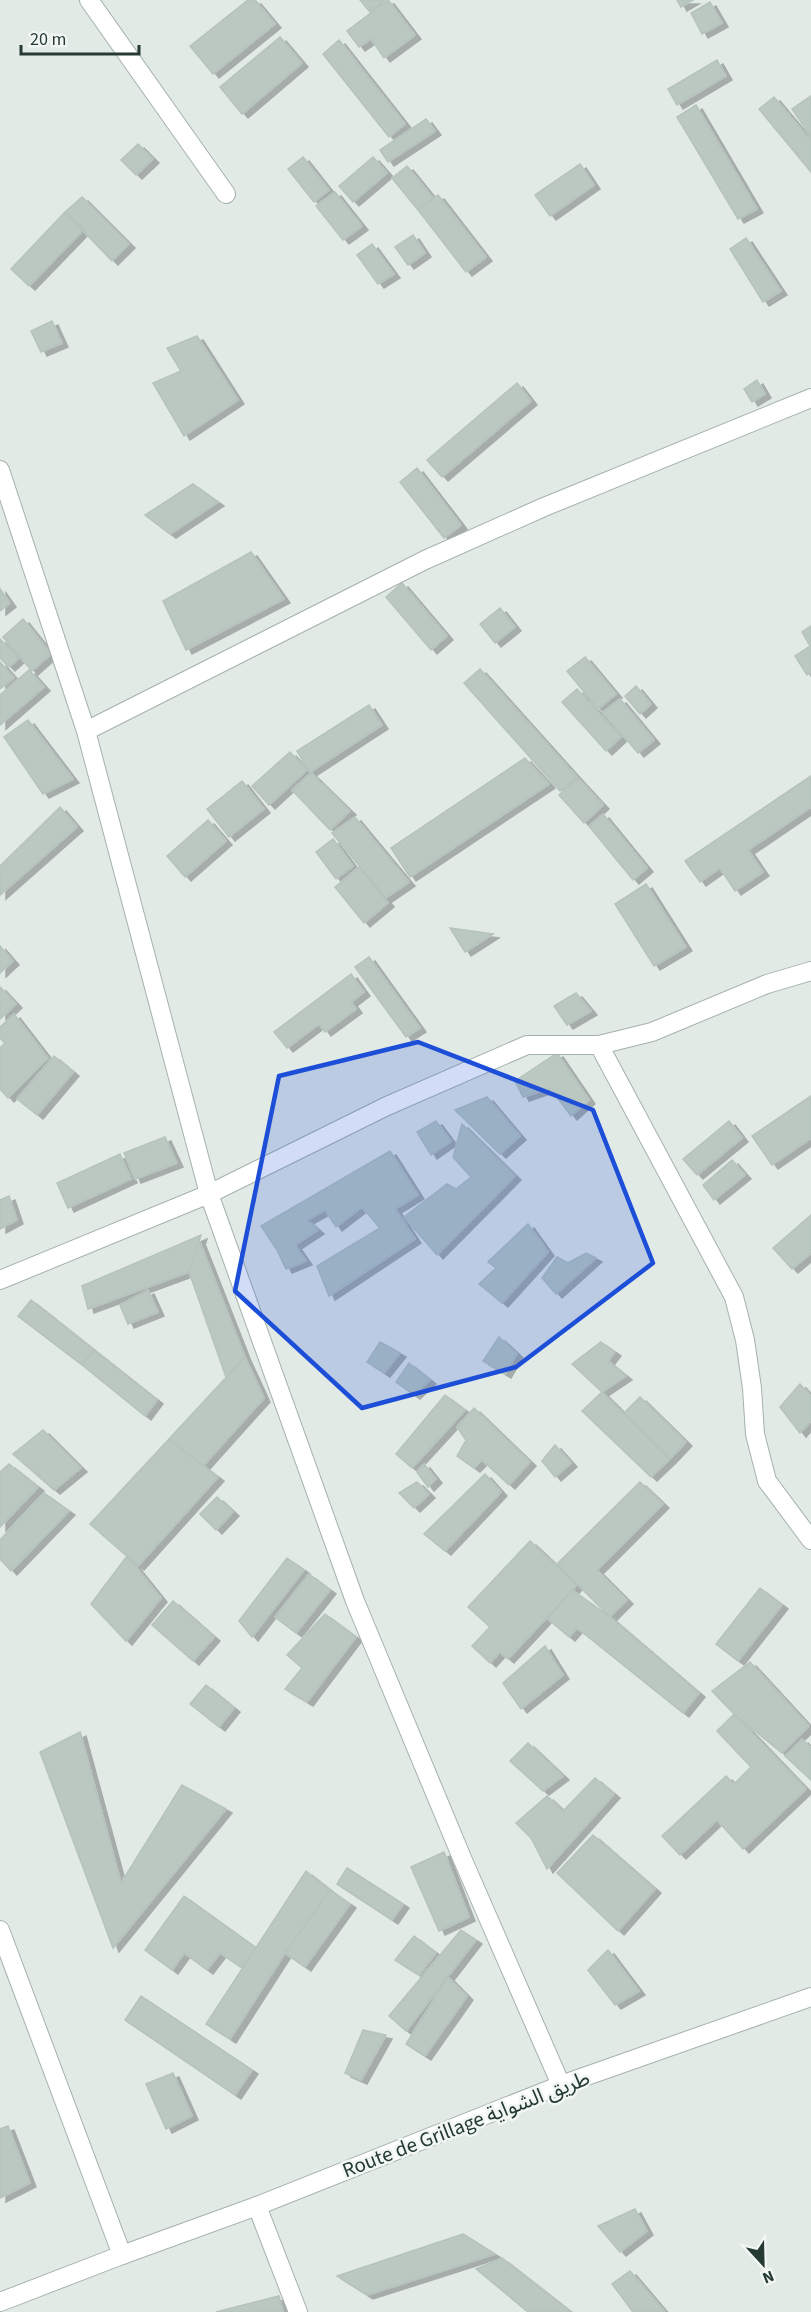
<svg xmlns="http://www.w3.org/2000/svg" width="811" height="2312" viewBox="0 0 811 2312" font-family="'Source Sans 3','Noto Sans Arabic',sans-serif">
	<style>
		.building { fill: #bac8c1; stroke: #b5c3bc; stroke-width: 1.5; filter: url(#shadow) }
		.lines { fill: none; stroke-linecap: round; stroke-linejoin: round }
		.minor-casing { stroke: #a5b2ac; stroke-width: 20 }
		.tertiary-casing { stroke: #a5b2ac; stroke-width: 20 }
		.minor { stroke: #fff; stroke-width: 18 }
		.tertiary { stroke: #fff; stroke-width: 18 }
		.marked { fill: #1d4ed8; fill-opacity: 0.2; stroke: #1d4ed8; stroke-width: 4.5; stroke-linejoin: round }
		.labels { text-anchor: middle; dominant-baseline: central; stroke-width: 5; stroke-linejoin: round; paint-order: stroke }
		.street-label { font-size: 21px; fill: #243a32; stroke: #f2f7f4 }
	</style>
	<defs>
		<filter id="shadow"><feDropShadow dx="6" dy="4" stdDeviation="0" flood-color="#0004"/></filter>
	</defs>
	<rect width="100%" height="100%" fill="#e2eae6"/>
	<path class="building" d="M 248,0 L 255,0 L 275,24 L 213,74 L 190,46 Z
		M 360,0 L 385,0 L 370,12 Z
		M 388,0 L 415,35 L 384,58 L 371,39 L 359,47 L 347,31 Z
		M 677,0 L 693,0 L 681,7 Z
		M 710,2 L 722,23 L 702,34 L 691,13 Z
		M 280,37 L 302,63 L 242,114 L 220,87 Z
		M 339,40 L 405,124 L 389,137 L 323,54 Z
		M 717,60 L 726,76 L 677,105 L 668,89 Z
		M 811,96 L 811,137 L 792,109 Z
		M 774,97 L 811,141 L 811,172 L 759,109 Z
		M 696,105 L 757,209 L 738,219 L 677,117 Z
		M 426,119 L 435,131 L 388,162 L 380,150 Z
		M 138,144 L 153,159 L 136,175 L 121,160 Z
		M 303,157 L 329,190 L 314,202 L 288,169 Z
		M 373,157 L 387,173 L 353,202 L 339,186 Z
		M 580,164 L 594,185 L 550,216 L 535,195 Z
		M 407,166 L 433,198 L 418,210 L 392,178 Z
		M 335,192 L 362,226 L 343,240 L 316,206 Z
		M 438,195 L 486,257 L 466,272 L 418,210 Z
		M 82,197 L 129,244 L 112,261 L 65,212 Z
		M 65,212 L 84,229 L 29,286 L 11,269 Z
		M 413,235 L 425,253 L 408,265 L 395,247 Z
		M 746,238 L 781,291 L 763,302 L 730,249 Z
		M 372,244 L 394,274 L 378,284 L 357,255 Z
		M 52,321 L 62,343 L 41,352 L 31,331 Z
		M 197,336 L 238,400 L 184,436 L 153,383 L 181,371 L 167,348 Z
		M 757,380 L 765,394 L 752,402 L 744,389 Z
		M 517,383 L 531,401 L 442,477 L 427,460 Z
		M 417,468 L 461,525 L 444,538 L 400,482 Z
		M 193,484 L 218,502 L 170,534 L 145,515 Z
		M 251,552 L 284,599 L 186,650 L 163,601 Z
		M 402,583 L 447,636 L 431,650 L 386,597 Z
		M 0,589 L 10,603 L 0,611 Z
		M 500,608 L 515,627 L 495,643 L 480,624 Z
		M 23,619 L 51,654 L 32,671 L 3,637 Z
		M 811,626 L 811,672 L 807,675 L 795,656 L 810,646 L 802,632 Z
		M 0,639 L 19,658 L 9,667 L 0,658 Z
		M 585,657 L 616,694 L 598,709 L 567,671 Z
		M 0,662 L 14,678 L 0,689 Z
		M 480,669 L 577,777 L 560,791 L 464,683 Z
		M 29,670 L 44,687 L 0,725 L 0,695 Z
		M 636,686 L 651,704 L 640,714 L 625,696 Z
		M 577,689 L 621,737 L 606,751 L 562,702 Z
		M 620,699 L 654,740 L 638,753 L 603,712 Z
		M 369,705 L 382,725 L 310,772 L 297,751 Z
		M 28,720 L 73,779 L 43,794 L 4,737 Z
		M 290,752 L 307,770 L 269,805 L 252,786 Z
		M 525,758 L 549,784 L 410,877 L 391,848 Z
		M 311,773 L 350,811 L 330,830 L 292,790 Z
		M 811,776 L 811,807 L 748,850 L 763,872 L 735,891 L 720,868 L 700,882 L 685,861 Z
		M 578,778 L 603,805 L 584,823 L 559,795 Z
		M 242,781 L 264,809 L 229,837 L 207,809 Z
		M 60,807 L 77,827 L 0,895 L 0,866 Z
		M 603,814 L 647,868 L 633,880 L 589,826 Z
		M 355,817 L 409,882 L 386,898 L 332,833 Z
		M 208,820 L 226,841 L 185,877 L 167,856 Z
		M 333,839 L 353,866 L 336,879 L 316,852 Z
		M 359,867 L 388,903 L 364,923 L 335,887 Z
		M 646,884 L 686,947 L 654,966 L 615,904 Z
		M 450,928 L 493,934 L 465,952 Z
		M 0,946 L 13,961 L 0,973 Z
		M 369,957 L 420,1028 L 406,1037 L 355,967 Z
		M 351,974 L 364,992 L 351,1002 L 356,1009 L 325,1032 L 319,1024 L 287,1048 L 274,1032 Z
		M 0,987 L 16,1004 L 0,1019 Z
		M 576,993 L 591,1011 L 567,1025 L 554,1006 Z
		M 14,1014 L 48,1058 L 8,1098 L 0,1089 L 0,1048 L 5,1043 L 0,1038 L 0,1027 Z
		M 557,1053 L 589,1100 L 571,1116 L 550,1088 L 523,1097 L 515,1081 Z
		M 54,1056 L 73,1072 L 37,1115 L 17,1099 Z
		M 811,1096 L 811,1138 L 772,1165 L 752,1136 Z
		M 487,1097 L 520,1136 L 500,1154 L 455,1110 Z
		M 436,1121 L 451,1141 L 431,1155 L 417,1132 Z
		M 729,1121 L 742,1138 L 697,1175 L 683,1159 Z
		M 462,1124 L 515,1176 L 437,1255 L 404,1217 L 447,1184 L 456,1189 L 471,1177 L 453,1157 Z
		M 165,1137 L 177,1163 L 135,1179 L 124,1153 Z
		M 390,1151 L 418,1195 L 395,1209 L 415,1239 L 329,1296 L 317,1266 L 380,1228 L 362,1207 L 336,1227 L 325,1210 L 307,1220 L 318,1230 L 295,1245 L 306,1261 L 286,1269 L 277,1250 L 261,1226 Z
		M 120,1154 L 131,1179 L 68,1208 L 57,1183 Z
		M 732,1160 L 745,1175 L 714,1200 L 703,1185 Z
		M 9,1196 L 17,1220 L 0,1229 L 0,1200 Z
		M 811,1215 L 811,1253 L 792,1269 L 773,1248 Z
		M 528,1224 L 548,1252 L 502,1303 L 479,1284 L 496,1268 L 488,1262 Z
		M 201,1235 L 189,1272 L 88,1309 L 82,1286 Z
		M 199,1240 L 245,1357 L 226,1377 L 189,1272 Z
		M 586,1253 L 596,1258 L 556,1294 L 542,1278 L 557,1257 L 568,1263 Z
		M 148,1290 L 158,1312 L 128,1324 L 120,1305 Z
		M 31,1300 L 94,1350 L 82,1365 L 18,1316 Z
		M 499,1337 L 517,1354 L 505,1374 L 483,1361 Z
		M 380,1342 L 400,1353 L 384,1373 L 367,1362 Z
		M 601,1342 L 615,1352 L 608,1361 L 626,1376 L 602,1392 L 572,1364 Z
		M 94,1350 L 157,1400 L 145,1416 L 82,1365 Z
		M 245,1357 L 264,1398 L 203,1466 L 169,1439 Z
		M 409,1363 L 430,1380 L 414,1395 L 396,1382 Z
		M 800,1384 L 811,1396 L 811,1421 L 800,1433 L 780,1407 Z
		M 602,1392 L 670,1459 L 651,1477 L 582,1411 Z
		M 445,1395 L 465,1410 L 412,1468 L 396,1454 Z
		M 640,1397 L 686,1442 L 670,1459 L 624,1413 Z
		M 474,1408 L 530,1462 L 509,1485 L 482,1460 L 474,1468 L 457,1456 L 466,1440 L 457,1427 Z
		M 43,1430 L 81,1468 L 54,1490 L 13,1454 Z
		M 169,1439 L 218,1477 L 138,1566 L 90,1524 Z
		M 555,1445 L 571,1463 L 555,1477 L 542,1461 Z
		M 9,1464 L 38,1487 L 0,1527 L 0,1472 Z
		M 424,1464 L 436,1479 L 428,1487 L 417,1472 Z
		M 485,1474 L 501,1492 L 445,1551 L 424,1534 Z
		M 417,1482 L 429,1494 L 414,1508 L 399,1493 Z
		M 640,1482 L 663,1504 L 597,1570 L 627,1600 L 610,1617 L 557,1564 Z
		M 44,1493 L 69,1511 L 11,1571 L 0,1559 L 0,1540 Z
		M 217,1497 L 233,1512 L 216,1530 L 200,1514 Z
		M 530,1541 L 577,1585 L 508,1659 L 500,1652 L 490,1663 L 472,1646 L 490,1627 L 468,1607 Z
		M 127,1556 L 161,1598 L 126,1641 L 91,1604 Z
		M 287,1558 L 304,1570 L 252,1637 L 239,1621 Z
		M 309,1574 L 330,1590 L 296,1633 L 275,1617 Z
		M 760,1588 L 782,1605 L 738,1661 L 716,1644 Z
		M 572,1590 L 610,1617 L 699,1693 L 683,1713 L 577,1628 L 569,1637 L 548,1619 Z
		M 173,1601 L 214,1637 L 193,1661 L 152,1625 Z
		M 325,1614 L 356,1637 L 307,1702 L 285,1689 L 302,1668 L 287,1655 Z
		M 545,1646 L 563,1675 L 521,1709 L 503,1683 Z
		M 750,1662 L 809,1726 L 782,1753 L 734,1714 L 712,1691 Z
		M 206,1685 L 234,1708 L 219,1727 L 190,1704 Z
		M 734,1714 L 806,1789 L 743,1849 L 717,1820 L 680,1855 L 662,1836 L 726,1776 L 734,1784 L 751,1767 L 717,1731 Z
		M 80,1732 L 121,1883 L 182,1785 L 226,1809 L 113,1948 L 40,1752 Z
		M 802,1739 L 811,1748 L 811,1780 L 785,1756 Z
		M 528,1743 L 563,1776 L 543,1791 L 510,1761 Z
		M 595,1778 L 614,1794 L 547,1869 L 531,1838 L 516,1823 L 547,1796 L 563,1811 Z
		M 593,1835 L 655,1889 L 618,1931 L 557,1873 Z
		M 444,1852 L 469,1917 L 439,1931 L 411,1867 Z
		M 347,1868 L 403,1904 L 392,1920 L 337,1884 Z
		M 306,1871 L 330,1890 L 285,1953 L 230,2039 L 206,2024 Z
		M 330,1890 L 350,1904 L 305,1967 L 285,1953 Z
		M 184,1896 L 256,1948 L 242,1968 L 220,1953 L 207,1970 L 184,1953 L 172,1970 L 145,1950 Z
		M 461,1930 L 476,1940 L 406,2031 L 389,2016 Z
		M 414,1936 L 436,1953 L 419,1975 L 395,1960 Z
		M 608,1950 L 639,1991 L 615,2005 L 588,1970 Z
		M 448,1977 L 467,1996 L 425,2056 L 406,2044 Z
		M 141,1996 L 252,2070 L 235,2095 L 125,2020 Z
		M 363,2030 L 386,2035 L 361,2080 L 345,2073 Z
		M 173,2073 L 192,2116 L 166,2129 L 146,2084 Z
		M 8,2126 L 30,2183 L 0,2198 L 0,2129 Z
		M 635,2209 L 647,2231 L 620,2252 L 598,2226 Z
		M 463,2234 L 495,2254 L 367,2295 L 337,2276 Z
		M 502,2258 L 571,2312 L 528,2312 L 476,2269 Z
		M 630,2271 L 665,2312 L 633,2312 L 612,2284 Z
		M 279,2296 L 283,2312 L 216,2312 Z"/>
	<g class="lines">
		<g class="minor-casing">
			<path id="minor" d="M 89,0 L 226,194
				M 0,470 L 86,731 L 209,1194 L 355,1601 L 462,1858 L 561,2085
				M 86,731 L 425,560 L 544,507 L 811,398
				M 599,1045 L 734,1297 L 745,1340 L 752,1388 L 755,1434 L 767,1481 L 811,1540
				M 0,1280 L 209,1194 L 387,1106 L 527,1045 L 599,1045 L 652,1032 L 767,984 L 811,971
				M 257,2206 L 298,2312
				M 0,2302 L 122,2255"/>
		</g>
		<g class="tertiary-casing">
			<path id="tertiary" d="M 0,1930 L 122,2255 L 257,2206 L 561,2085 L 811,1997"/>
		</g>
		<use href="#minor" class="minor"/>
		<use href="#tertiary" class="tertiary"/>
	</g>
	<path class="marked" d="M 418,1042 L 593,1110 L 653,1263 L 516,1367 L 362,1408 L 235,1291 L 279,1076 Z"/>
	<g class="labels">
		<g class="street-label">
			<text transform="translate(466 2124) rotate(-21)">Route de Grillage طريق الشواية</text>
		</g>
	</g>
	<g transform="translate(763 2264) rotate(158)" stroke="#f2f7f4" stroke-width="4.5" paint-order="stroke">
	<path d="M0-4.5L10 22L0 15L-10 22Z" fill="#243a32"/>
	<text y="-9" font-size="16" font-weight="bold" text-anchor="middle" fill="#243a32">N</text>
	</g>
	<path d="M21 45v9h118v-9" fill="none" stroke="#243a32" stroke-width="3"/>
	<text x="30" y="45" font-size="18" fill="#243a32" stroke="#f2f7f4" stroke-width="4.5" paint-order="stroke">20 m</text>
</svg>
